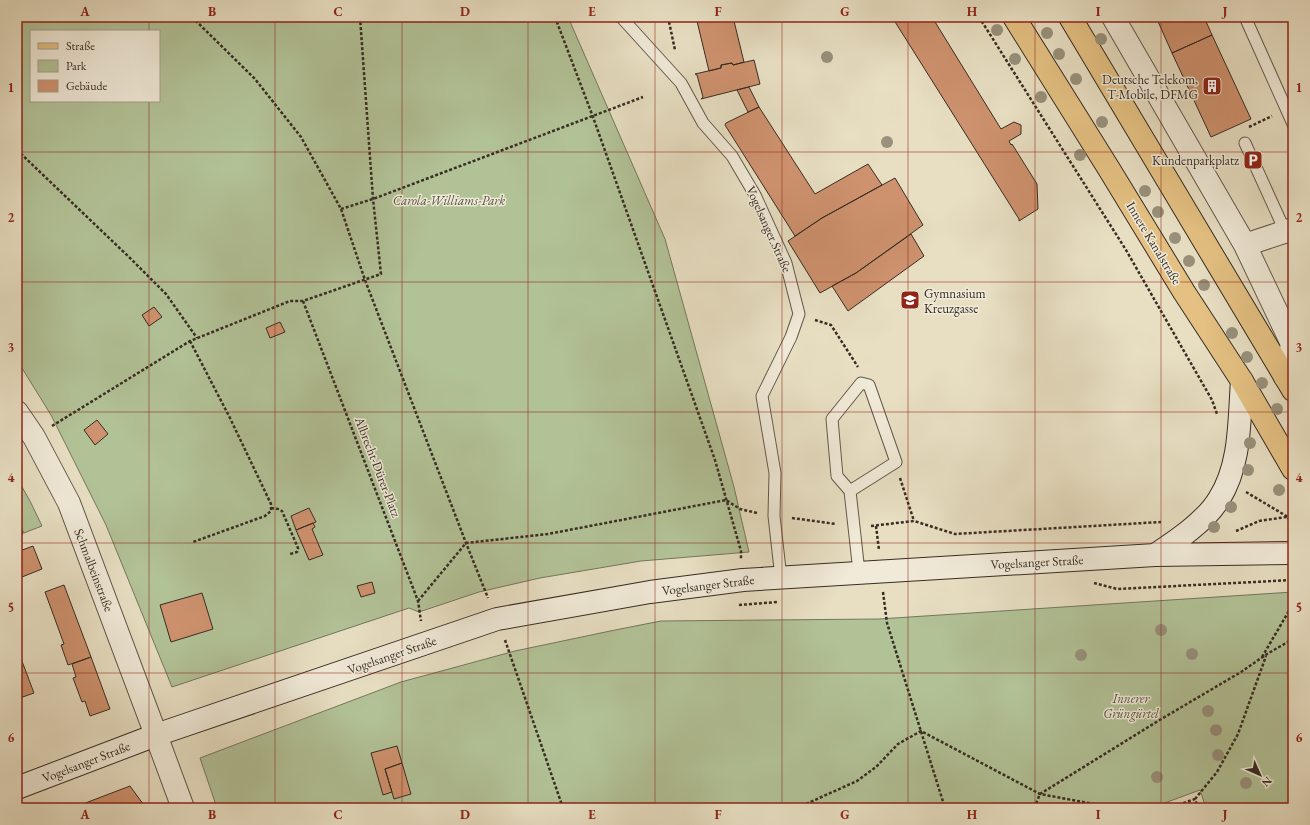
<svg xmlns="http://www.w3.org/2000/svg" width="1310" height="825" viewBox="0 0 1310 825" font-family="'EB Garamond',serif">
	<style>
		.green { fill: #b2c297; stroke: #74775e; fill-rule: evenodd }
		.building { fill: #ce926e; stroke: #372c24 }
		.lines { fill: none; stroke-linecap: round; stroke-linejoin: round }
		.service-casing { stroke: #63594c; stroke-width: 13 }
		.minor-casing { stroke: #63594c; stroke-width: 24 }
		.tertiary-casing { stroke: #63594c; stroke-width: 24 }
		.secondary-casing { stroke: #372c24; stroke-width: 24 }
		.primary-casing { stroke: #372c24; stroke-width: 24 }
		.path { stroke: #372c24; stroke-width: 2.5; stroke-dasharray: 3 2; stroke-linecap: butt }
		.service { stroke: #f0ead8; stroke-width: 11 }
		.minor { stroke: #f0ead8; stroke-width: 22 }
		.tertiary { stroke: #f0ead8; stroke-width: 22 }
		.secondary { stroke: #f0ead8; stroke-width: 22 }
		.primary { stroke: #e4c082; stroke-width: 22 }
		.tree { fill: #98917c }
		.grid { fill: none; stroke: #8f2418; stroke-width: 1; stroke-opacity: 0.55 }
		.labels { text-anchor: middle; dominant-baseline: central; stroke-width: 3; stroke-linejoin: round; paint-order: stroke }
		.poi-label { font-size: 13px; fill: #372c24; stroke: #f0ead8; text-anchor: end }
		.park-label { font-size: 13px; font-style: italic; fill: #565241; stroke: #f0ead8 }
		.street-label { font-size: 13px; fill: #372c24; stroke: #f0ead8 }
		.neatline { fill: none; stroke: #8f2418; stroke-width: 1.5 }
		.grid-label { font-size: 13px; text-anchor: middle; font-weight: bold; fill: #8f2418 }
	</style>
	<rect width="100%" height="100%" fill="#e8dfc3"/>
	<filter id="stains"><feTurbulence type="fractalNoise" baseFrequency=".005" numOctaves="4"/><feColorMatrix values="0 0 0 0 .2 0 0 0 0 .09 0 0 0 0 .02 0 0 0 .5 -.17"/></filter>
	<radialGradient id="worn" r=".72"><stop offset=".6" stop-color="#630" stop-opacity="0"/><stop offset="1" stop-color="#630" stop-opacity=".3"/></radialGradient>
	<path class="green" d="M 17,17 L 568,17 L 665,239 L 734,487 L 749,552 L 641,561 L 540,578 L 479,592 L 419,612 L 409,608 L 172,687 L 106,525 L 51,415 L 17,360 ZM 31,31 L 159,31 L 159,101 L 31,101 Z
		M 17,478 L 30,501 L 42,526 L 24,533 L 19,523 L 17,524 Z
		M 1293,592 L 1293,808 L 1206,808 L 1200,790 L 1151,808 L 217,808 L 200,758 L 401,682 L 515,651 L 615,630 L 661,621 L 879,619 Z"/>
	<path class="building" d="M 696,17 L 733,17 L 744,62 L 733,65 L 732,63 L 721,65 L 721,68 L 709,71 Z
		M 892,17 L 932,17 L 1001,129 L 1014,122 L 1021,125 L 1021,134 L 1009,141 L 1011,145 L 1012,144 L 1037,184 L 1038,209 L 1019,221 L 1019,219 Z
		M 1156,17 L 1204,17 L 1212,35 L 1172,53 Z
		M 1212,35 L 1251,119 L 1211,137 L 1172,53 Z
		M 754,60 L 760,84 L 701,99 L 703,97 L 697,75 L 695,74 L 721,68 L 721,65 L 732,63 L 733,65 Z
		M 749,87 L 759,107 L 748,112 L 737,90 Z
		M 759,107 L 815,194 L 868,164 L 882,185 L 822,218 L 795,236 L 725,125 L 726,123 Z
		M 895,178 L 923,225 L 856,273 L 820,293 L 788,241 L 822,218 Z
		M 911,234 L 924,256 L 848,311 L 832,286 L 856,273 Z
		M 154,307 L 162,317 L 149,326 L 142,315 Z
		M 280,322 L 285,332 L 270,338 L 266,328 Z
		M 97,420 L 108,434 L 95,445 L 84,430 Z
		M 309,508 L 316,522 L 296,530 L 291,516 Z
		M 313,523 L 315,527 L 312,529 L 323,555 L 309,560 L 296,530 Z
		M 19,524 L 23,534 L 17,537 L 17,525 Z
		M 33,546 L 42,569 L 17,579 L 17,552 Z
		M 372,582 L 375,593 L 361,597 L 357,586 Z
		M 64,585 L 91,657 L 68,665 L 61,645 L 64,644 L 45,592 Z
		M 202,593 L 213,629 L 171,642 L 160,605 Z
		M 17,648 L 34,693 L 17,699 Z
		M 91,657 L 110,709 L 90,716 L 85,701 L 82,702 L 73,678 L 76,677 L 72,664 Z
		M 397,746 L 402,763 L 385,769 L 392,792 L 383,795 L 371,753 Z
		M 402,763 L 411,794 L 394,799 L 385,769 Z
		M 130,786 L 146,808 L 118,808 L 118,807 L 76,808 L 75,807 Z"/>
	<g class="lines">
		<g class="service-casing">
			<path id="service" d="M 621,17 L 681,83 L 703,123 L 732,156 L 755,195 L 786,263 L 799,314 L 791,337 L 762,396 L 775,473 L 774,516 L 781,578
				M 1245,17 L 1293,124
				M 1245,143 L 1285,231
				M 850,491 L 837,476 L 832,419 L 861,383 L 869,385 L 896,462 L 850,491 L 859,572"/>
		</g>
		<g class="minor-casing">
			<path id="minor" d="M 1113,17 L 1245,245 L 1292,344 L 1285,377
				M 1245,245 L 1293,229
				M 17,412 L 34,437 L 69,503 L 156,735"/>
		</g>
		<g class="tertiary-casing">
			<path id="tertiary" d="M 156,735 L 183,808"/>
		</g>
		<g class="secondary-casing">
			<path id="secondary" d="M 1155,555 C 1176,541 1206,521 1219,499 C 1241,465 1239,420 1242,381
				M 17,788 L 156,735 L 497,619 L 650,592 L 743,580 L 1155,555 L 1293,553"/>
		</g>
		<g class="primary-casing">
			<path id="primary" d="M 1014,17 L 1109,169 L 1184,292 L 1242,381 L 1293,469
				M 1070,17 L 1293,390"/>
		</g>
		<path class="path" d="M 192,17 L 255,79 L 301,137 L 341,209 L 365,280 L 466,543 L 488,598
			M 555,17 L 593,117 L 715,460 L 741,551 L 741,559
			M 668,17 L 675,50
			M 979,17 L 1126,250 L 1212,400 L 1217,414
			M 1249,127 L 1272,116
			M 17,150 L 130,258 L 166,294 L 197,338
			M 341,209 L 373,199 L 643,97
			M 303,301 L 418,601 L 421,621
			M 815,320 L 831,325 L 858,367
			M 190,341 L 230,418 L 271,504 L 271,511 L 265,516 L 193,542
			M 52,426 L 190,341 L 290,301 L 303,301 L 381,274 L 373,199 L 360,17
			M 900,478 L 914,521
			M 1246,492 L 1288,517 L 1293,531
			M 271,508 L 278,509 L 282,511 L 298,548 L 297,552 L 290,554
			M 792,518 L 836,524
			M 871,526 L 914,521 L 955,534 L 1161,522
			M 876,526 L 879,550
			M 1236,531 L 1259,521 L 1293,516
			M 1094,583 L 1117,589 L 1293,580
			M 883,592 L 887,623 L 945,808
			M 418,601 L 466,543 L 548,534 L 726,500 L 740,509 L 757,513
			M 739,605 L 778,602
			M 505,640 L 563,808
			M 1262,657 L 1293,604
			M 1195,799 L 1217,772 L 1238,734 L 1266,656
			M 797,808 L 857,781 L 876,767 L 898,744 L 921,731 L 1040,794 L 1115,808
			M 1034,808 L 1040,794 L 1158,721 L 1241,672 L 1267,654 L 1293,639
			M 1169,808 L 1195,799 L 1198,808"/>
		<use href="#service" class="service"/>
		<use href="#minor" class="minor"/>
		<use href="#tertiary" class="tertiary"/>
		<use href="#secondary" class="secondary"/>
		<use href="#primary" class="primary"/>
	</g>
	<g class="tree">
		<circle cx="997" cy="30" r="6"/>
		<circle cx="1047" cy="33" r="6"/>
		<circle cx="1101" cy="39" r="6"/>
		<circle cx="1059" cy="54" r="6"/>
		<circle cx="827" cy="57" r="6"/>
		<circle cx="1015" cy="59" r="6"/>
		<circle cx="1076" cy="79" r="6"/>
		<circle cx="1041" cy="97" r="6"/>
		<circle cx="1102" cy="122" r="6"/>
		<circle cx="887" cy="142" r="6"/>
		<circle cx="1080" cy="155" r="6"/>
		<circle cx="1145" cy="191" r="6"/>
		<circle cx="1158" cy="212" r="6"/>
		<circle cx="1175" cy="238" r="6"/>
		<circle cx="1189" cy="261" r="6"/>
		<circle cx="1204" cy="285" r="6"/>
		<circle cx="1232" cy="333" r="6"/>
		<circle cx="1247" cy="357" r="6"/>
		<circle cx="1262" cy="383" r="6"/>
		<circle cx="1277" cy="409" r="6"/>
		<circle cx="1250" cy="443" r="6"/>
		<circle cx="1248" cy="470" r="6"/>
		<circle cx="1279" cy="490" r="6"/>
		<circle cx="1231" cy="507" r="6"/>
		<circle cx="1214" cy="527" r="6"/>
		<circle cx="1161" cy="630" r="6"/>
		<circle cx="1192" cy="654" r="6"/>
		<circle cx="1081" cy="655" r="6"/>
		<circle cx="1208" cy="711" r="6"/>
		<circle cx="1216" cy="730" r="6"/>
		<circle cx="1218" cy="755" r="6"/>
		<circle cx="1157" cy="777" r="6"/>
		<circle cx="1246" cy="783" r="6"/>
	</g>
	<path class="grid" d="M 149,17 L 149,31M 275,17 L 275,808M 402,17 L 402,808M 528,17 L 528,808M 655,17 L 655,808M 782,17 L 782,808M 908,17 L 908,808M 1035,17 L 1035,808M 1161,17 L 1161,808M 149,101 L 149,808M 17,152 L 1293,152M 17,282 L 1293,282M 17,412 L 1293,412M 17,543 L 1293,543M 17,673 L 1293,673"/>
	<defs>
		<g id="building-square" transform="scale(1)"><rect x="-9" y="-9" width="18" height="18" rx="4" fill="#8f2418" stroke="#f0ead8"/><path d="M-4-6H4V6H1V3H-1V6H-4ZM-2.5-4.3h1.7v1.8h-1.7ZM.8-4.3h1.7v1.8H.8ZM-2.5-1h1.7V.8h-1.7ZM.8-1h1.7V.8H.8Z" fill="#fff"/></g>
		<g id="parking-square" transform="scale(1)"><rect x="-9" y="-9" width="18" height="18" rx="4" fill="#8f2418" stroke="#f0ead8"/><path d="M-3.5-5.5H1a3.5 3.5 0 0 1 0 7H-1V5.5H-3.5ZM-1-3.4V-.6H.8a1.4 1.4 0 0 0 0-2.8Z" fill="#fff"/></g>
		<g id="school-square" transform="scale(1)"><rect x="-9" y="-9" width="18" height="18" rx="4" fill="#8f2418" stroke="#f0ead8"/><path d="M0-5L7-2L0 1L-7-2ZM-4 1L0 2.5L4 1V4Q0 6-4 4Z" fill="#fff"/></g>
	</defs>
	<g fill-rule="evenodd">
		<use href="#building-square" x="1212" y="86"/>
		<use href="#parking-square" x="1253" y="160"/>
		<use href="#school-square" x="910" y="300"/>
	</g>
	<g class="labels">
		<g class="poi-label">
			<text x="1198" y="79">Deutsche Telekom,<tspan x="1198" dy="15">T-Mobile, DFMG</tspan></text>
			<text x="1239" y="160">Kundenparkplatz</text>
			<text x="924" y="293" text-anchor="start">Gymnasium<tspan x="924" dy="15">Kreuzgasse</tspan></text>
		</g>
		<g class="park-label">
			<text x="449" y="200">Carola-Williams-Park</text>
			<text x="1131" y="698">Innerer<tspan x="1131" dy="15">Grüngürtel</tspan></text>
		</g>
		<g class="street-label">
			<text transform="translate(769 229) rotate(66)">Vogelsanger Straße</text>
			<text transform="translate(1154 243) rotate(59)">Innere Kanalstraße</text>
			<text transform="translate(378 467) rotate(69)">Albrecht-Dürer-Platz</text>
			<text transform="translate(1037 562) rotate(-3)">Vogelsanger Straße</text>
			<text transform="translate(94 570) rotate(69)">Schmalbeinstraße</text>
			<text transform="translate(708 585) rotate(-7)">Vogelsanger Straße</text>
			<text transform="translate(392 655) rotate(-19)">Vogelsanger Straße</text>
			<text transform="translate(86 762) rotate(-21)">Vogelsanger Straße</text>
		</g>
	</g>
	<rect width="1310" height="825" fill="none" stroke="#e8dfc3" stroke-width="44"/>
	<rect x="30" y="30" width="130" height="72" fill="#f0ead8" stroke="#a69e90"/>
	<rect x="38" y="43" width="20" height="6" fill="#e4c082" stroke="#a69e90"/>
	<text x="66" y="50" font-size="12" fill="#372c24">Straße</text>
	<rect x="38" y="60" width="20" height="12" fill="#b2c297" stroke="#a69e90"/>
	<text x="66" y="70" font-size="12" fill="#372c24">Park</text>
	<rect x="38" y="80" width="20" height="12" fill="#ce926e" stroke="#a69e90"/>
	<text x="66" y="90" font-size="12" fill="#372c24">Gebäude</text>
	<g transform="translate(1260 775) rotate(135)" stroke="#f0ead8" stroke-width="3" paint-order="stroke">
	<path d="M0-3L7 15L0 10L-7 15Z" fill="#372c24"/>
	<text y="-6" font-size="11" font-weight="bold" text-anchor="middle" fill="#372c24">N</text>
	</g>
	<rect x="22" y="22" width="1266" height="781" class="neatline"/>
	<g class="grid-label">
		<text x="85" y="16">A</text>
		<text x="212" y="16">B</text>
		<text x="338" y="16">C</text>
		<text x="465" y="16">D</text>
		<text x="592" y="16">E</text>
		<text x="718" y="16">F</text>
		<text x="845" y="16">G</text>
		<text x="972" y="16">H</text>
		<text x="1098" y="16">I</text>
		<text x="1225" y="16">J</text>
		<text x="11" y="92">1</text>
		<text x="1299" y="92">1</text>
		<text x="11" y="222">2</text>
		<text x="1299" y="222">2</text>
		<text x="11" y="352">3</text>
		<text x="1299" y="352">3</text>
		<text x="11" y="482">4</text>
		<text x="1299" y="482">4</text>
		<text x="11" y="612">5</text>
		<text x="1299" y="612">5</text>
		<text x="11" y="742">6</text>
		<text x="1299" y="742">6</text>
		<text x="85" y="819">A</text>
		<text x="212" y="819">B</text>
		<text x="338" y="819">C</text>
		<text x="465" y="819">D</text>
		<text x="592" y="819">E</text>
		<text x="718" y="819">F</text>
		<text x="845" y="819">G</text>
		<text x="972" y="819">H</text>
		<text x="1098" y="819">I</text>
		<text x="1225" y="819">J</text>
	</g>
	<rect width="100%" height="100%" filter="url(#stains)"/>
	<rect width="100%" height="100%" fill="url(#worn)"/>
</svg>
